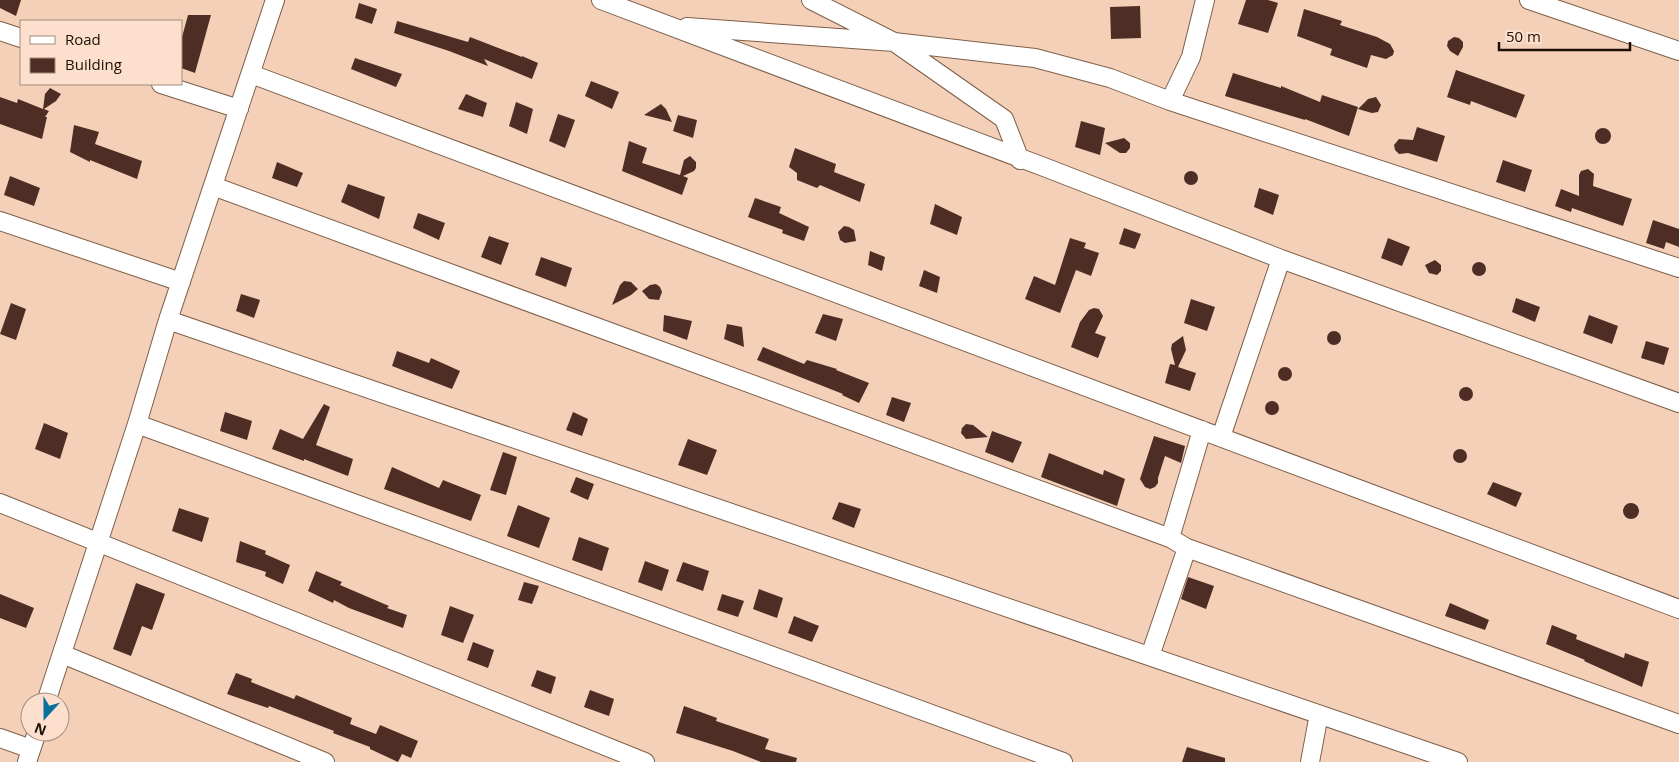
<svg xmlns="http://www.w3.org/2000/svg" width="1679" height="762" viewBox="0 0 1679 762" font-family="'Open Sans',sans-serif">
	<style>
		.building { fill: #4e2d24 }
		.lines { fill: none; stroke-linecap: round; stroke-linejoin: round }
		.minor-casing { stroke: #7e5f49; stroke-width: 20 }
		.minor { stroke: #fff; stroke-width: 18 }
	</style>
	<rect width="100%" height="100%" fill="#f4d0b8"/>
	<path class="building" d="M 0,0 L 21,0 L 16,16 L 0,8 Z
		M 1246,0 L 1268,0 L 1278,3 L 1268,33 L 1238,24 Z
		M 359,3 L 377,9 L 372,24 L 355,18 Z
		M 1140,6 L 1141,38 L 1111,39 L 1110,7 Z
		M 1304,9 L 1342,21 L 1340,25 L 1377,37 L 1390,44 L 1394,51 L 1393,55 L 1386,59 L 1371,55 L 1367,68 L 1330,55 L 1332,49 L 1297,36 Z
		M 188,15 L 211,15 L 195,73 L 181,68 L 181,41 Z
		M 397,21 L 468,42 L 470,37 L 522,57 L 522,56 L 538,63 L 532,79 L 484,59 L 488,66 L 449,51 L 394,33 Z
		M 1454,37 L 1459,38 L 1463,42 L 1463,47 L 1458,56 L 1450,51 L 1447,46 L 1448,41 Z
		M 355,58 L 402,74 L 396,87 L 351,69 Z
		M 1456,70 L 1525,95 L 1516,118 L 1471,101 L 1470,105 L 1447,97 Z
		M 1233,73 L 1281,88 L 1281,86 L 1320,102 L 1322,95 L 1358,107 L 1349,136 L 1305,119 L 1305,120 L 1225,96 Z
		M 591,81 L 619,92 L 612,109 L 585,96 Z
		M 50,88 L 61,94 L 56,101 L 44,109 L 49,111 L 45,117 L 47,117 L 42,139 L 0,124 L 0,97 L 17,103 L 18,99 L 43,109 L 45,94 Z
		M 466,94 L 487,103 L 483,117 L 458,109 Z
		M 1376,97 L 1381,105 L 1378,112 L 1372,113 L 1358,109 L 1368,99 Z
		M 516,102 L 533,109 L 527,134 L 509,126 Z
		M 661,104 L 666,109 L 672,122 L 644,115 Z
		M 558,114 L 575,120 L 565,148 L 549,141 Z
		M 678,115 L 697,120 L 693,138 L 673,131 Z
		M 1081,121 L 1105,128 L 1100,155 L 1075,147 Z
		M 74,125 L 99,132 L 95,144 L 142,161 L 137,179 L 90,160 L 90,162 L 70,152 Z
		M 1417,127 L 1445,136 L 1437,162 L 1408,153 L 1399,154 L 1395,150 L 1394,145 L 1399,139 L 1413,140 Z
		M1595 136a8 8 0 1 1 16 0a8 8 0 1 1-16 0Z
		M 1124,138 L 1130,143 L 1130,148 L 1126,153 L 1120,153 L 1105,143 Z
		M 629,141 L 647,148 L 642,163 L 680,175 L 684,160 L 690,156 L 696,162 L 696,168 L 694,171 L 683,176 L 688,178 L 682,195 L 622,171 Z
		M 795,148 L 836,164 L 834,172 L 865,184 L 860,202 L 820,185 L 817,188 L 797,180 L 797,173 L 789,167 Z
		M 1503,160 L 1532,170 L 1525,192 L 1496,182 Z
		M 277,162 L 303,173 L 297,187 L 272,178 Z
		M 1588,169 L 1594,174 L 1593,186 L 1632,199 L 1623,226 L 1572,208 L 1571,212 L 1555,206 L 1561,189 L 1579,196 L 1579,175 L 1581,171 Z
		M1184 178a7 7 0 1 1 14 0a7 7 0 1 1-14 0Z
		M 10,176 L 40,188 L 34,206 L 4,195 Z
		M 348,184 L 385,197 L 379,219 L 341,202 Z
		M 1259,188 L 1279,195 L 1273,215 L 1254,207 Z
		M 755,198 L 781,207 L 779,213 L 809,227 L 804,241 L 782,233 L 783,230 L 748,217 Z
		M 935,204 L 962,217 L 957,235 L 930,224 Z
		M 418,213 L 445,223 L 439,240 L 413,228 Z
		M 1653,220 L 1679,229 L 1679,247 L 1666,242 L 1664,249 L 1646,243 Z
		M 844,226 L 849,227 L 854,230 L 856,241 L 845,243 L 840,240 L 838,232 Z
		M 1124,228 L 1141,234 L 1135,249 L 1119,244 Z
		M 489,236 L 509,243 L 501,265 L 481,257 Z
		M 1070,238 L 1086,243 L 1084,248 L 1099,253 L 1091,276 L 1076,270 L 1060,313 L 1025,299 L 1034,276 L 1055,285 Z
		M 1388,238 L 1410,247 L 1402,266 L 1381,258 Z
		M 870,251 L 885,257 L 882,271 L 868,265 Z
		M 541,257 L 572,268 L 566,287 L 535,275 Z
		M 1435,260 L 1441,265 L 1441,271 L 1437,275 L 1429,273 L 1425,265 Z
		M1472 269a7 7 0 1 1 14 0a7 7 0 1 1-14 0Z
		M 924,270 L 940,277 L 937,293 L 919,286 Z
		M 624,281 L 631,282 L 638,289 L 631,295 L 612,305 L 620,285 Z
		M 656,284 L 660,287 L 662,292 L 659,300 L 649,299 L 642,291 L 650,285 Z
		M 241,294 L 260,300 L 254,318 L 236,311 Z
		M 1516,298 L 1540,307 L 1535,322 L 1512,312 Z
		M 1191,299 L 1215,307 L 1207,331 L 1184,323 Z
		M 11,303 L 26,309 L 16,340 L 0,334 Z
		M 1094,308 L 1099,309 L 1103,316 L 1095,333 L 1106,337 L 1098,358 L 1071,347 L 1080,322 L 1089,310 Z
		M 823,314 L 843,319 L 836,341 L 815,333 Z
		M 664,315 L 692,321 L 687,340 L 663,331 Z
		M 1589,315 L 1618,326 L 1612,344 L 1583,333 Z
		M 727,324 L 742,327 L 744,347 L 724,339 Z
		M1327 338a7 7 0 1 1 14 0a7 7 0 1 1-14 0Z
		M 1183,336 L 1186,350 L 1178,367 L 1196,373 L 1190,391 L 1165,383 L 1170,364 L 1175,365 L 1171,349 L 1172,344 Z
		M 1646,341 L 1669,348 L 1664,365 L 1641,358 Z
		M 763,347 L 804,364 L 807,360 L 837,369 L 836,370 L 869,383 L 859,403 L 842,395 L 843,394 L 757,360 Z
		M 397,351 L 429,363 L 431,358 L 460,371 L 452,389 L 392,366 Z
		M1278 374a7 7 0 1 1 14 0a7 7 0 1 1-14 0Z
		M1459 394a7 7 0 1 1 14 0a7 7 0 1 1-14 0Z
		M 892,397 L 911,403 L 904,422 L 886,415 Z
		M1265 408a7 7 0 1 1 14 0a7 7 0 1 1-14 0Z
		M 324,404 L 330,407 L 316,445 L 353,459 L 348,476 L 304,459 L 304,461 L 272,449 L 280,429 L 303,439 Z
		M 225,412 L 252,421 L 247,440 L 220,431 Z
		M 573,412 L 588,419 L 582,436 L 566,430 Z
		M 44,423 L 68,433 L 60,459 L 35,449 Z
		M 966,424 L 973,425 L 988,437 L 966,439 L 961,433 L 962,428 Z
		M 992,431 L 1022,442 L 1013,463 L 985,452 Z
		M 1154,436 L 1185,446 L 1181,463 L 1165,456 L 1158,478 L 1158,483 L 1155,487 L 1150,489 L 1145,487 L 1140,479 Z
		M 688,439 L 717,450 L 707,475 L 678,465 Z
		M1453 456a7 7 0 1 1 14 0a7 7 0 1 1-14 0Z
		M 503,452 L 517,457 L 506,495 L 490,490 Z
		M 1049,453 L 1103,475 L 1104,470 L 1125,479 L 1117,506 L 1041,477 Z
		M 392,467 L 439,488 L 443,480 L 481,495 L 471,521 L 384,489 Z
		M 576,477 L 594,484 L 588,500 L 570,492 Z
		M 1493,482 L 1522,493 L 1516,507 L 1487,494 Z
		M 839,502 L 861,509 L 854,528 L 832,519 Z
		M1623 511a8 8 0 1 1 16 0a8 8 0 1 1-16 0Z
		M 518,505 L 550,518 L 539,548 L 507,536 Z
		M 179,508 L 209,518 L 202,542 L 172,531 Z
		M 579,537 L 609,548 L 602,571 L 572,560 Z
		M 240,541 L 266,551 L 265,554 L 290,565 L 283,584 L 265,576 L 266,572 L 236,562 Z
		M 645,561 L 669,570 L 662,591 L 638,582 Z
		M 683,562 L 709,571 L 703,591 L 676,581 Z
		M 316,571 L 342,582 L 340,585 L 389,606 L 387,608 L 407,615 L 403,628 L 349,608 L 334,600 L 333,603 L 308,591 Z
		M 1188,577 L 1214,586 L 1206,609 L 1181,599 Z
		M 524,582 L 539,586 L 532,604 L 518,600 Z
		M 136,583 L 165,594 L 152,630 L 142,626 L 131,656 L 113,649 Z
		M 759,589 L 783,598 L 777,618 L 753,609 Z
		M 0,594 L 34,608 L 26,628 L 0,618 Z
		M 722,594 L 744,601 L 738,617 L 717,610 Z
		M 1450,603 L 1489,620 L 1485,630 L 1445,616 Z
		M 450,606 L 474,615 L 463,643 L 441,635 Z
		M 794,616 L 819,626 L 812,642 L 788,633 Z
		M 1552,625 L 1577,635 L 1576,639 L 1624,658 L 1625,653 L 1649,662 L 1642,687 L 1584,661 L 1585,660 L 1546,644 Z
		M 473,642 L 494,650 L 488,668 L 467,660 Z
		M 537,670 L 556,677 L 551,694 L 531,686 Z
		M 236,673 L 252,679 L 251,682 L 294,699 L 296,695 L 352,718 L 350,724 L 376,734 L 380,725 L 418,741 L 411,758 L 402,754 L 398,762 L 370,749 L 370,747 L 333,733 L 334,731 L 269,706 L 268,708 L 227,694 Z
		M 590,690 L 614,699 L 609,716 L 584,707 Z
		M 684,706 L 717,718 L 716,721 L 769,739 L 765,749 L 797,758 L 796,762 L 761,762 L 733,751 L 676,733 Z
		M 1187,747 L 1225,758 L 1225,762 L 1182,762 Z"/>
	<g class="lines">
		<g class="minor-casing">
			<path id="minor" d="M 601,0 L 1044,167 L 1281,259 L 1679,403
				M 811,0 L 894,42 L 1004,119 L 1020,160
				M 1529,0 L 1679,51
				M 687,27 L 894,42 L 1035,58 L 1110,78 L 1170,101 L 1679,268
				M 0,31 L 21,38
				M 251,74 L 1679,609
				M 161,84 L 239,109
				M 1170,101 L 1191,57 L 1205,0
				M 213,186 L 1170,538 L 1187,548 L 1679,724
				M 0,221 L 181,282
				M 168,320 L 1458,762
				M 137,424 L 1063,762
				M 1221,437 L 1281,259
				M 0,503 L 645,762
				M 1170,538 L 1202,430
				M 62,654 L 325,762
				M 1150,656 L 1187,548
				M 46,702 L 137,424 L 168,320 L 275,0
				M 0,738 L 31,749
				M 27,762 L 37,732
				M 1310,762 L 1319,714"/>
		</g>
		<use href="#minor" class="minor"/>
	</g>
	<rect x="20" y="20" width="162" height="65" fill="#fcdfcc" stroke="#a28c7d"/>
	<rect x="30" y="36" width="25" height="8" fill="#ffffff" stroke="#a28c7d"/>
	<text x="65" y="45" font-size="15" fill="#1c1007">Road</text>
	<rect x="30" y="58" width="25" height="15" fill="#4e2d24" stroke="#a28c7d"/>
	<text x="65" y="70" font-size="15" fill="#1c1007">Building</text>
	<g transform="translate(45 717) rotate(201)"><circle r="24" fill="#fcdfcc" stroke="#a28c7d"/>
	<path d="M0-4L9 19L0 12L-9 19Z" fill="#0a719e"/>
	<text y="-8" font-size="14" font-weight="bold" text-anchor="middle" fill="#1c1007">N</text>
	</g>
	<path d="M1499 42v8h131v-8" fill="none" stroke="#1c1007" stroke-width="2.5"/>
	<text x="1506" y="42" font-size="15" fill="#1c1007" stroke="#fcdfcc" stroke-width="4" paint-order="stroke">50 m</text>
</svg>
